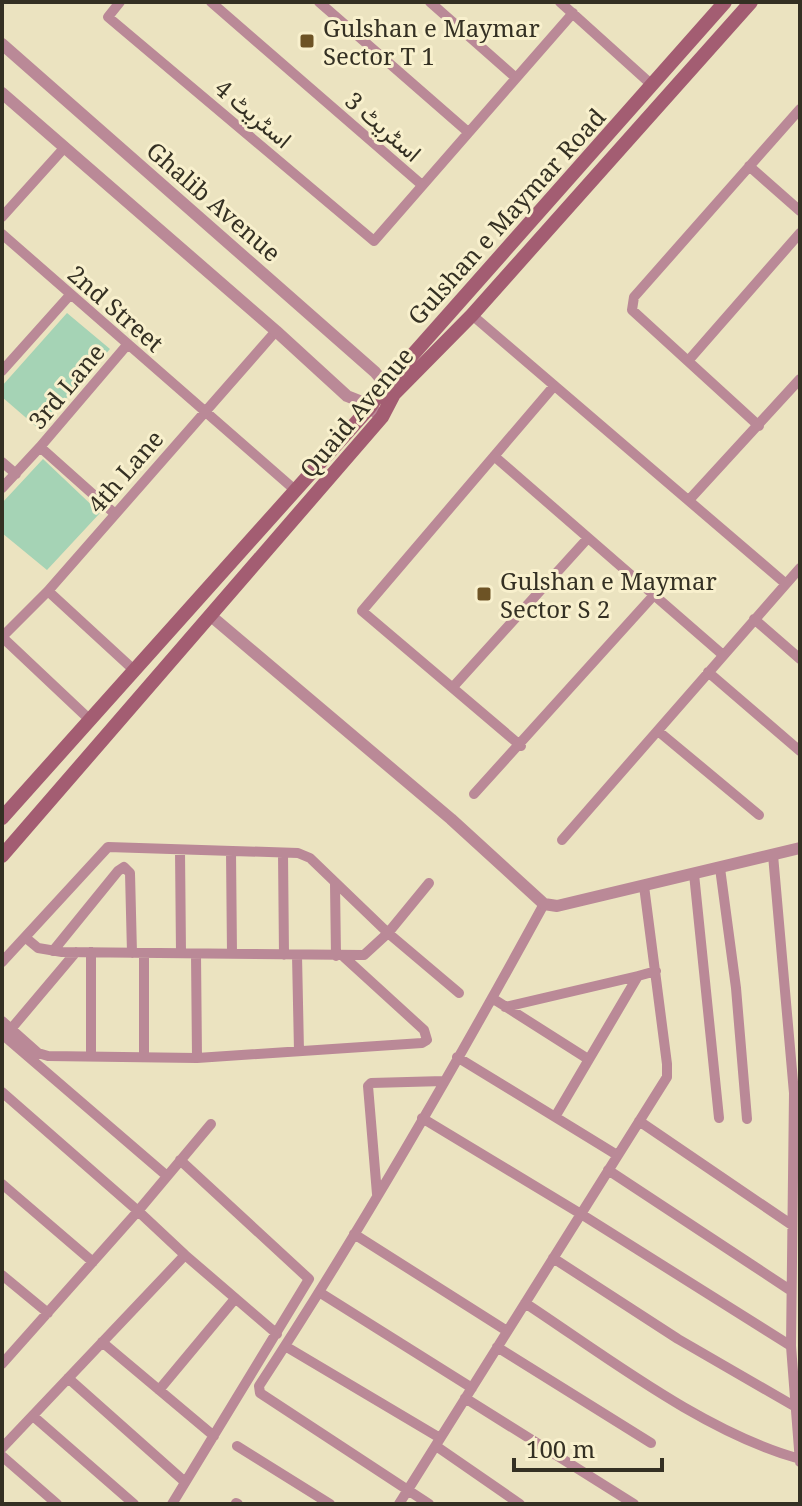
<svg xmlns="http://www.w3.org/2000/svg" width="802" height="1506" viewBox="0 0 802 1506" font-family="'Noto Serif',Vazirmatn,serif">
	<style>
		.green { fill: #a5d3b5 }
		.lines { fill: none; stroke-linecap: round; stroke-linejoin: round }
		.minor { stroke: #ba8997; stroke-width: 10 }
		.tertiary { stroke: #ba8997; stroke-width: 12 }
		.secondary { stroke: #a35d72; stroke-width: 14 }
		.poi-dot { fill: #6d5325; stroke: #f8f0cd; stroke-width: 3 }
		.labels { text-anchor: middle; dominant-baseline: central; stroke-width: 6; stroke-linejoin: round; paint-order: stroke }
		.poi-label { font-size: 24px; fill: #343023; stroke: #f8f0cd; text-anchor: start }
		.street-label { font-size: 24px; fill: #343023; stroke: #f8f0cd }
	</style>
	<rect width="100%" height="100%" fill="#ebe3c0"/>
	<path class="green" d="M 67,313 L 110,349 L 39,429 L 2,397 L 2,386 Z
		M 43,459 L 100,513 L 47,570 L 2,533 L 2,503 Z"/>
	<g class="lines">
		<path class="minor" d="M 120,2 L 108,17 L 374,241 L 573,13
			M 211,2 L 422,185
			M 319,2 L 468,132
			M 430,2 L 516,78
			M 560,2 L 652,85
			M 749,166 L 800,211
			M 2,217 L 65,147
			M 2,234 L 295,490
			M 472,315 L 786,584
			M 688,361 L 800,233
			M 2,371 L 70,295
			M 759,426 L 632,310 L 634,297 L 800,109
			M 40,447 L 114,513
			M 494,456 L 723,655
			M 2,462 L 16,474
			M 2,488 L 40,447 L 127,345
			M 689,500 L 800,379
			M 48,591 L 135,671
			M 754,619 L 800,659
			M 2,637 L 48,591 L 276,331
			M 2,637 L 89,719
			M 708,672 L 800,751
			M 453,687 L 588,538
			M 658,731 L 759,815
			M 521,746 L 362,611 L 554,386
			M 474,794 L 654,595
			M 562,840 L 800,568
			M 180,851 L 181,953
			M 231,852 L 232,954
			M 283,853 L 284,955
			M 773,855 L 794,1093 L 791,1346 L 800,1462
			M 720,868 L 736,988 L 747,1119
			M 694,874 L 719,1118
			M 335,884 L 336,956
			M 26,938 L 38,948 L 62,952 L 364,955 L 388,933 L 429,883
			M 53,951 L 118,871 L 124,867 L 130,873 L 132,953
			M 91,952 L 91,1057
			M 144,953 L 144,1057
			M 196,954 L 197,1058
			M 297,955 L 299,1051
			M 2,962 L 108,847 L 298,853 L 310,858 L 388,933 L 459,993
			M 492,998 L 588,1059
			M 505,1007 L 638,976
			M 2,1021 L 38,1053 L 48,1056 L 197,1058 L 422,1043 L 427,1040 L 424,1030 L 344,957
			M 11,1029 L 76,952
			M 2,1034 L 167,1176
			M 457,1057 L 617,1155
			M 2,1092 L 138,1211 L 211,1124
			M 555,1117 L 638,976 L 656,971
			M 422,1118 L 581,1214 L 791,1346
			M 639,1121 L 792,1225
			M 608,1170 L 790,1290
			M 2,1184 L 93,1262
			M 377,1194 L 368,1086 L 371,1083 L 444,1081
			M 354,1234 L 507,1331
			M 185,1255 L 277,1334
			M 553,1258 L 678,1339 L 794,1406
			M 2,1275 L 48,1313
			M 319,1292 L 472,1388
			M 525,1303 C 607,1357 705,1433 800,1459
			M 102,1342 L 214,1436
			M 285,1346 L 440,1438
			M 497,1347 L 651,1443
			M 2,1364 L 138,1211 L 185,1255 L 2,1448
			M 68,1378 L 185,1482
			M 159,1390 L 234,1300
			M 465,1398 L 634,1504
			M 33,1416 L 134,1504
			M 237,1446 L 330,1504
			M 436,1446 L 520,1504
			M 2,1456 L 57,1504
			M 236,1503 L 238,1504
			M 172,1504 L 309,1279 L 180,1160
			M 399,1504 L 667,1077 L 667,1064 L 644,886
			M 429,1504 L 260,1393 L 259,1386 C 361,1230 455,1067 544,904"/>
		<path class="tertiary" d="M 2,44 L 375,372 L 390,390
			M 2,93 L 276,331 L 347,396 L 362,402 L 382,417
			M 211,616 L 451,819 L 544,904 L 557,906 L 800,848"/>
		<path class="secondary" d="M 2,818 L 370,407 L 385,386 L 725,2
			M 2,856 L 382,417 L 394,394 L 472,315 L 751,2"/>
	</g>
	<g class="poi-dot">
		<rect x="299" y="33" width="16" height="16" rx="4"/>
		<rect x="476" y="586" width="16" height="16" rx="4"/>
	</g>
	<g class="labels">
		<g class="poi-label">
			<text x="323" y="27">Gulshan e Maymar<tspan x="323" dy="28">Sector T 1</tspan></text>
			<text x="500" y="580">Gulshan e Maymar<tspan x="500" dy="28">Sector S 2</tspan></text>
		</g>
		<g class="street-label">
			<text transform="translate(254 113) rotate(40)">اسٹریٹ 4</text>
			<text transform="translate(384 126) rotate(41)">اسٹریٹ 3</text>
			<text transform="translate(214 201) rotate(41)">Ghalib Avenue</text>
			<text transform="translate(506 216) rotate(-48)">Gulshan e Maymar Road</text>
			<text transform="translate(116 308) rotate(41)">2nd Street</text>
			<text transform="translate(66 386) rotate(-50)">3rd Lane</text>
			<text transform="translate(356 412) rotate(-50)">Quaid Avenue</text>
			<text transform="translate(125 471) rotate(-49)">4th Lane</text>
		</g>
	</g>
	<rect width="802" height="1506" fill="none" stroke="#343023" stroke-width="8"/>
	<path d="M514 1458v12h148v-12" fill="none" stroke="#343023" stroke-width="4"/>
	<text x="526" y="1458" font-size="24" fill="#343023" stroke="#f8f0cd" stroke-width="6" paint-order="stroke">100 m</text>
</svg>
